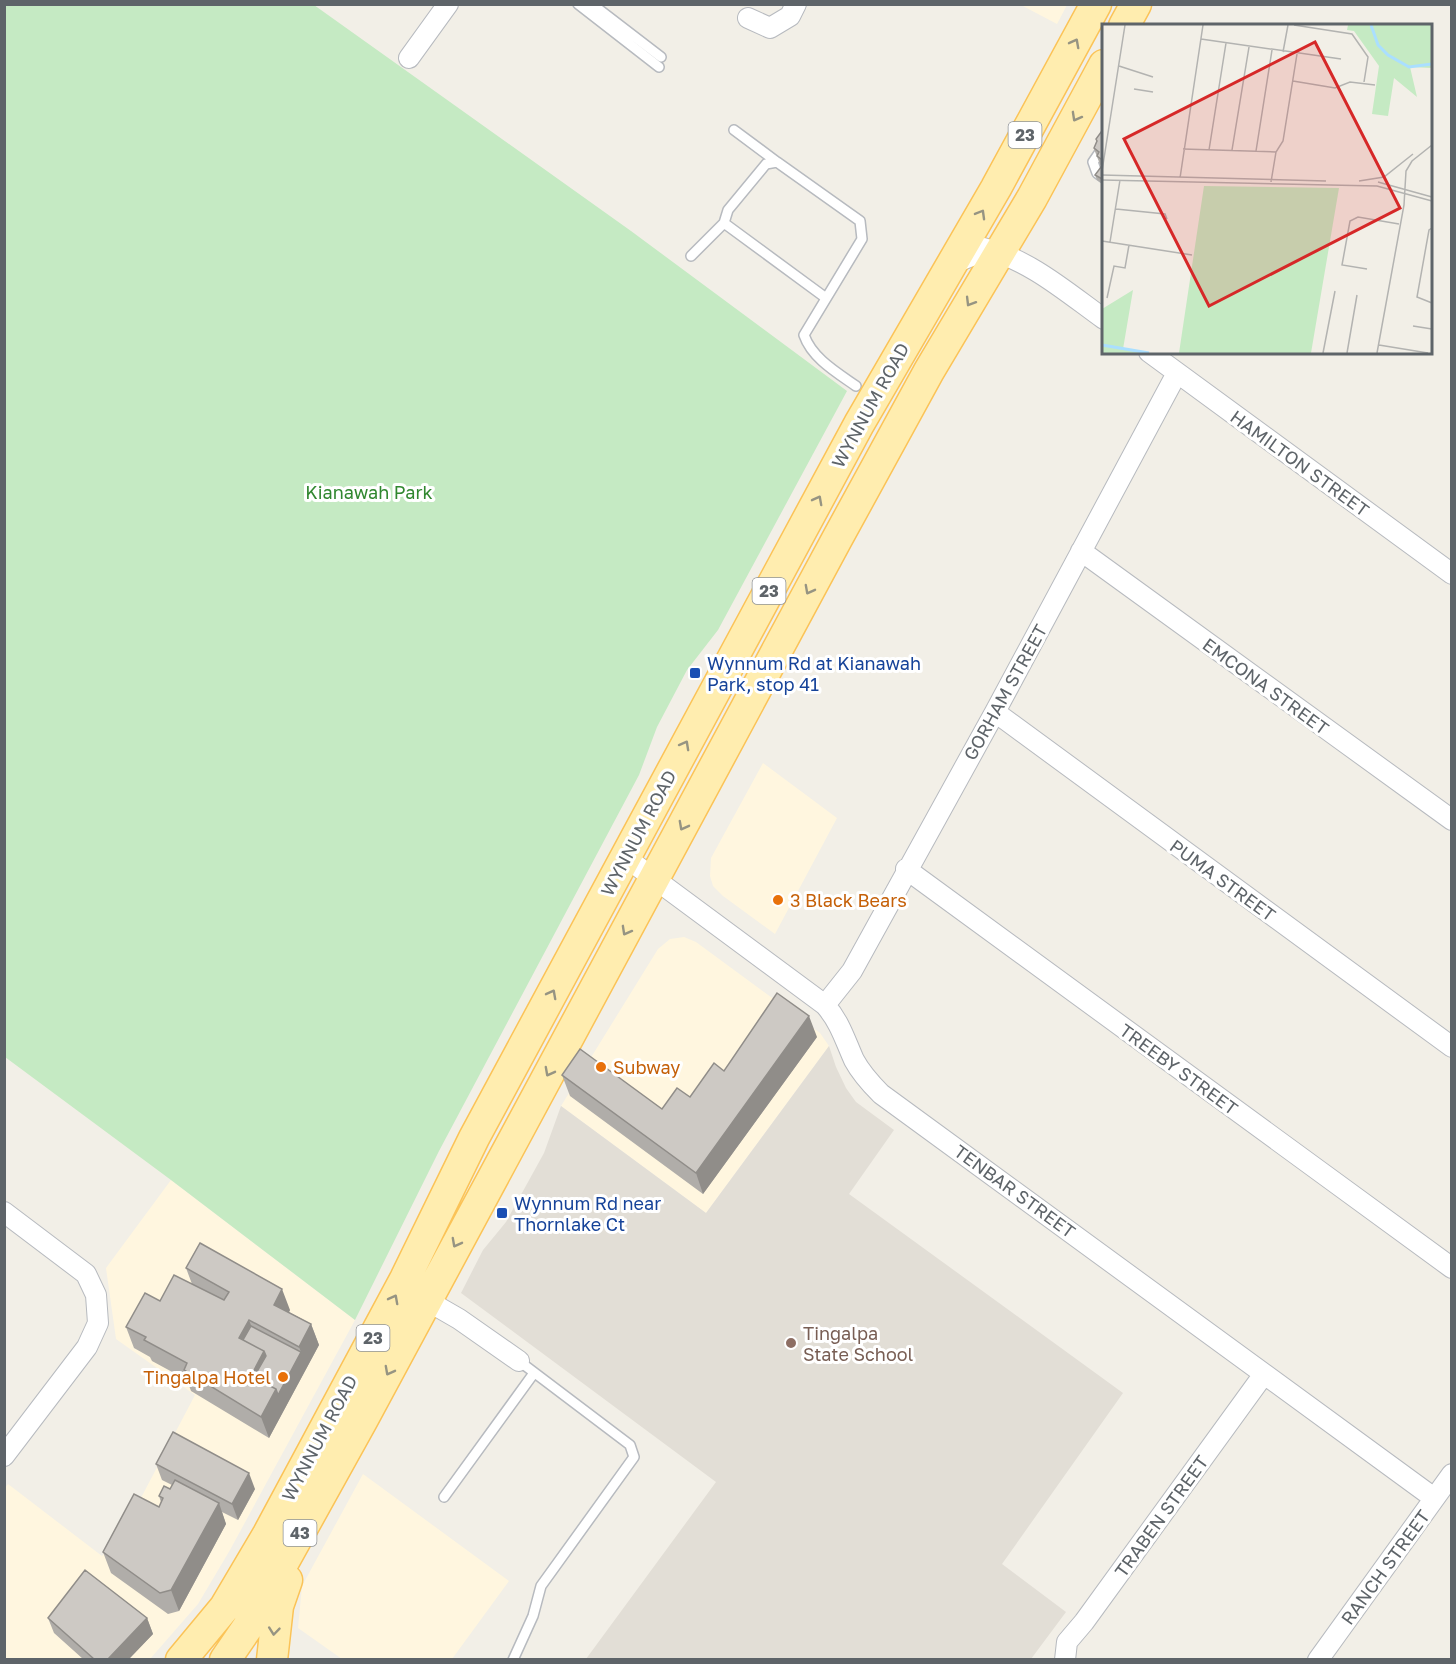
<svg xmlns="http://www.w3.org/2000/svg" width="1456" height="1664" viewBox="0 0 1456 1664" font-family="'Golos Text',sans-serif">
	<style>
		.commercial { fill: #fff6df }
		.education { fill: #e2ded6 }
		.green { fill: #c5eac3 }
		.lines { fill: none; stroke-linecap: round; stroke-linejoin: round }
		.service-casing { stroke: #b7babf; stroke-width: 12 }
		.minor-casing { stroke: #b7babf; stroke-width: 22 }
		.primary-casing { stroke: #fbc357; stroke-width: 33 }
		.service { stroke: #fff; stroke-width: 9 }
		.minor { stroke: #fff; stroke-width: 20 }
		.primary { stroke: #ffedaf; stroke-width: 30 }
		.wall { fill: #b0ada9 }
		.shaded-wall { fill: #908d89 }
		.building { fill: #cdc9c4; stroke: #908d89; stroke-width: 1.5 }
		.oneway { stroke: #969482 }
		.transit-dot { fill: #1a4fb4; stroke: #fff; stroke-width: 2 }
		.food-dot { fill: #e8710a; stroke: #fff; stroke-width: 2 }
		.education-dot { fill: #8d6e63; stroke: #fff; stroke-width: 2 }
		.labels { text-anchor: middle; dominant-baseline: central; stroke-width: 6; stroke-linejoin: round; paint-order: stroke }
		.shield { fill: #fff; stroke: #8e9296; stroke-width: 1.5 }
		.shield-label { font-size: 16px; font-weight: bold; fill: #5e6469 }
		.street-label { font-size: 18px; fill: #5e6469; stroke: #fff }
		.park-label { font-size: 18px; fill: #30872f; stroke: #fff }
		.transit-label { font-size: 18px; fill: #164399; stroke: #fff; text-anchor: start }
		.food-label { font-size: 18px; fill: #c56008; stroke: #fff; text-anchor: start }
		.education-label { font-size: 18px; fill: #785e54; stroke: #fff; text-anchor: start }
		.inset-river { fill: none; stroke: #aadfff; stroke-width: 3 }
		.inset-road { fill: none; stroke: #b3b3b1; stroke-width: 1.5 }
		.view { fill: #d62828; fill-opacity: 0.15; stroke: #d62828; stroke-width: 3 }
		.inset-edge { fill: none; stroke: #5e6469; stroke-width: 3 }
	</style>
	<rect width="100%" height="100%" fill="#f2efe7"/>
	<path class="commercial" d="M 1021,5 L 1067,5 L 1057,24 Z
		M 763,763 L 837,818 L 775,934 L 723,896 L 713,886 L 710,876 L 711,858 Z
		M 684,937 L 696,942 L 820,1033 L 829,1046 L 706,1213 L 561,1106 L 658,949 L 670,939 Z
		M 171,1180 L 355,1320 L 230,1550 L 198,1604 L 150,1659 L 9,1660 L 5,1657 L 4,1489 L 8,1484 L 102,1556 L 122,1534 L 195,1395 L 116,1339 L 106,1268 Z
		M 363,1474 L 509,1581 L 452,1659 L 342,1659 L 298,1628 L 302,1586 Z"/>
	<path class="education" d="M 829,1046 L 836,1067 L 846,1088 L 856,1102 L 894,1130 L 849,1194 L 1123,1393 L 1002,1564 L 1066,1612 L 1031,1659 L 586,1659 L 716,1482 L 461,1293 L 483,1250 L 506,1222 L 544,1153 L 561,1106 L 706,1213 Z"/>
	<path class="green" d="M 5,4 L 314,5 L 631,231 L 847,391 L 718,630 L 687,670 L 657,727 L 639,775 L 439,1151 L 355,1320 L 171,1180 L 5,1057 Z"/>
	<g class="lines">
		<g class="service-casing">
			<path id="service" d="M 578,4 L 659,67
				M 592,4 L 661,57
				M 734,130 L 777,162
				M 1104,146 L 1093,162 L 1097,173 L 1104,178
				M 691,256 L 724,223
				M 826,298 L 724,223 L 728,210 L 766,164 L 777,162 L 860,221 L 862,239 L 804,335 C 812,358 836,372 856,386
				M 444,1497 L 534,1373
				M 513,1660 L 533,1616 L 541,1586 L 634,1457 L 630,1445 L 519,1361"/>
		</g>
		<g class="minor-casing">
			<path id="minor" d="M 748,18 L 770,28 L 790,16 L 796,4
				M 409,58 L 448,4
				M 952,264 L 974,255 L 983,248 C 1030,260 1065,291 1104,319
				M 1149,352 L 1452,574
				M 1081,551 L 1452,820
				M 995,712 L 1452,1047
				M 625,857 L 825,1005 C 840,1022 845,1040 854,1060 C 861,1073 871,1084 881,1094 L 1434,1498
				M 906,869 L 1452,1268
				M 825,1005 L 852,971 L 995,712 L 1177,373
				M 4,1212 L 86,1274 L 96,1295 L 98,1323 L 87,1347 L 4,1456
				M 426,1300 L 459,1319 L 519,1361
				M 1065,1660 L 1067,1642 L 1084,1622 L 1264,1374
				M 1318,1660 L 1452,1474"/>
		</g>
		<g class="primary-casing">
			<path id="primary" d="M 1124,26 L 1136,4
				M 181,1660 L 225,1607 L 267,1536 L 405,1279 L 474,1138 L 859,424 L 996,188 L 1096,4
				M 225,1660 L 247,1628 L 363,1419 L 837,539 L 929,371 L 1032,198 L 1104,65
				M 272,1660 L 278,1606 L 287,1580"/>
		</g>
		<use href="#service" class="service"/>
		<use href="#minor" class="minor"/>
		<use href="#primary" class="primary"/>
	</g>
	<path class="wall" d="M 1104,128 L 1104,185 L 1097,180 L 1095,175 L 1101,167 L 1094,149 L 1097,142 L 1096,139 Z
		M 817,1037 L 703,1194 L 570,1096 L 562,1075 L 662,1109 L 690,1097 L 724,1071 Z
		M 186,1268 L 290,1310 L 289,1312 L 311,1324 L 319,1345 L 269,1438 L 191,1391 L 187,1380 L 152,1361 L 150,1357 L 134,1348 L 126,1327 L 160,1301 L 192,1284 Z
		M 156,1464 L 255,1489 L 238,1520 L 222,1512 L 226,1524 L 179,1611 L 168,1614 L 111,1573 L 103,1552 L 159,1507 L 161,1502 L 159,1496 L 170,1489 L 172,1485 L 162,1480 Z
		M 48,1618 L 147,1618 L 153,1634 L 129,1659 L 83,1659 L 54,1633 Z"/>
	<path class="shaded-wall" d="M 809,1016 L 817,1037 L 703,1194 L 696,1173 Z
		M 282,1289 L 290,1310 L 282,1326 L 274,1305 Z
		M 249,1320 L 257,1341 L 252,1349 L 239,1338 Z
		M 311,1324 L 319,1345 L 269,1438 L 261,1417 L 276,1389 L 301,1352 L 299,1347 Z
		M 264,1351 L 271,1372 L 264,1387 L 251,1376 Z
		M 249,1473 L 255,1489 L 238,1520 L 232,1504 Z
		M 219,1503 L 226,1524 L 179,1611 L 171,1590 Z
		M 147,1618 L 153,1634 L 129,1659 L 108,1659 Z"/>
	<path class="building" d="M 1104,128 L 1104,161 L 1097,156 L 1099,152 L 1094,148 L 1097,141 L 1096,139 Z
		M 1101,167 L 1104,169 L 1104,180 L 1095,175 Z
		M 777,993 L 809,1016 L 696,1173 L 562,1075 L 580,1049 L 662,1109 L 677,1088 L 690,1097 L 714,1063 L 724,1071 Z
		M 200,1243 L 282,1289 L 274,1305 L 311,1324 L 299,1347 L 249,1320 L 239,1338 L 264,1351 L 251,1376 L 276,1389 L 261,1417 L 184,1370 L 187,1363 L 144,1340 L 146,1337 L 126,1327 L 145,1293 L 160,1301 L 174,1275 L 224,1300 L 229,1292 L 186,1268 Z
		M 251,1326 L 301,1352 L 278,1395 L 276,1389 L 254,1377 L 266,1356 L 264,1351 L 243,1340 Z
		M 173,1432 L 249,1473 L 232,1504 L 156,1464 Z
		M 175,1480 L 219,1503 L 171,1590 L 160,1593 L 103,1552 L 134,1494 L 159,1507 L 163,1498 L 159,1496 L 164,1486 L 170,1489 Z
		M 85,1570 L 147,1618 L 108,1659 L 94,1659 L 48,1618 Z"/>
	<defs><path id="oneway-chevron" d="M-2-3.5L2.5 0L-2 3.5" fill="none" stroke-width="1.6" stroke-linecap="round" stroke-linejoin="round" transform="scale(1.5)"/></defs>
	<g class="oneway">
		<use href="#oneway-chevron" transform="translate(1075 43) rotate(-62)"/>
		<use href="#oneway-chevron" transform="translate(1076 117) rotate(119)"/>
		<use href="#oneway-chevron" transform="translate(981 214) rotate(-60)"/>
		<use href="#oneway-chevron" transform="translate(970 302) rotate(121)"/>
		<use href="#oneway-chevron" transform="translate(818 500) rotate(-62)"/>
		<use href="#oneway-chevron" transform="translate(809 590) rotate(118)"/>
		<use href="#oneway-chevron" transform="translate(685 745) rotate(-61)"/>
		<use href="#oneway-chevron" transform="translate(683 826) rotate(118)"/>
		<use href="#oneway-chevron" transform="translate(626 931) rotate(119)"/>
		<use href="#oneway-chevron" transform="translate(552 994) rotate(-62)"/>
		<use href="#oneway-chevron" transform="translate(549 1072) rotate(118)"/>
		<use href="#oneway-chevron" transform="translate(456 1243) rotate(118)"/>
		<use href="#oneway-chevron" transform="translate(394 1299) rotate(-62)"/>
		<use href="#oneway-chevron" transform="translate(389 1371) rotate(118)"/>
		<use href="#oneway-chevron" transform="translate(274 1631) rotate(96)"/>
	</g>
	<g class="transit-dot">
		<rect x="689" y="667" width="12" height="12" rx="3"/>
		<rect x="496" y="1207" width="12" height="12" rx="3"/>
	</g>
	<g class="food-dot">
		<circle cx="778" cy="900" r="6"/>
		<circle cx="601" cy="1067" r="6"/>
		<circle cx="283" cy="1377" r="6"/>
	</g>
	<circle class="education-dot" cx="791" cy="1343" r="6"/>
	<g class="labels">
		<g class="shield">
			<rect x="1008.5" y="122" width="33" height="26" rx="4.5"/>
			<rect x="752.5" y="578" width="33" height="26" rx="4.5"/>
			<rect x="356.5" y="1325" width="33" height="26" rx="4.5"/>
			<rect x="283.5" y="1520" width="33" height="26" rx="4.5"/>
		</g>
		<g class="shield-label">
			<text x="1025" y="135">23</text>
			<text x="769" y="591">23</text>
			<text x="373" y="1338">23</text>
			<text x="300" y="1533">43</text>
		</g>
		<g class="street-label">
			<text transform="translate(870 405) rotate(-61)">WYNNUM ROAD</text>
			<text transform="translate(1300 463) rotate(36)">HAMILTON STREET</text>
			<text transform="translate(1266 686) rotate(36)">EMCONA STREET</text>
			<text transform="translate(1005 692) rotate(-61)">GORHAM STREET</text>
			<text transform="translate(638 833) rotate(-62)">WYNNUM ROAD</text>
			<text transform="translate(1223 880) rotate(36)">PUMA STREET</text>
			<text transform="translate(1179 1069) rotate(36)">TREEBY STREET</text>
			<text transform="translate(1015 1191) rotate(36)">TENBAR STREET</text>
			<text transform="translate(319 1438) rotate(-62)">WYNNUM ROAD</text>
			<text transform="translate(1161 1516) rotate(-54)">TRABEN STREET</text>
			<text transform="translate(1385 1567) rotate(-54)">RANCH STREET</text>
		</g>
		<g class="park-label">
			<text x="369" y="492">Kianawah Park</text>
		</g>
		<g class="transit-label">
			<text x="707" y="663">Wynnum Rd at Kianawah<tspan x="707" dy="21">Park, stop 41</tspan></text>
			<text x="514" y="1203">Wynnum Rd near<tspan x="514" dy="21">Thornlake Ct</tspan></text>
		</g>
		<g class="food-label">
			<text x="790" y="900">3 Black Bears</text>
			<text x="613" y="1067">Subway</text>
			<text x="271" y="1377" text-anchor="end">Tingalpa Hotel</text>
		</g>
		<g class="education-label">
			<text x="803" y="1333">Tingalpa<tspan x="803" dy="21">State School</tspan></text>
		</g>
	</g>
	<g transform="translate(1102 24)">
		<rect width="330" height="330" fill="#f2efe7"/>
		<path d="M 246,1 L 330,1 L 330,44 L 308,43 L 315,73 L 292,54 L 286,92 L 270,90 L 277,42 L 252,7 L 245,6 ZM 102,162 L 237,164 L 209,329 L 77,329 ZM 31,266 L 21,325 L 43,329 L 0,329 L 0,285 Z" fill="#c5eac3"/>
		<path class="inset-river" d="M 269,1 L 276,21 L 286,31 L 307,43 L 330,40M 0,321 L 47,329"/>
		<path class="inset-road" d="M 192,1 L 250,10 L 266,33 L 262,58M 99,15 L 239,35M 181,28 L 186,1M 17,42 L 51,53M 191,57 L 233,64 L 248,58 L 273,61M 32,65 L 51,68M 81,125 L 174,128M 107,126 L 124,19M 130,126 L 147,23M 154,127 L 170,26M 0,147 L 23,1M 0,151 L 224,157M 78,154 L 101,1M 0,156 L 275,162 L 330,177M 257,157 L 282,153 L 311,130M 169,158 L 174,128 L 181,117 L 195,30M 276,158 L 330,173M 14,185 L 63,190 L 65,195M 330,204 L 327,206 L 315,273 L 330,279M 0,217 L 90,231M 8,218 L 18,156M 265,245 L 240,241 L 248,197 L 256,193 L 297,200M 5,274 L 12,242 L 23,244 L 27,221M 311,302 L 330,305M 277,321 L 326,329M 221,329 L 233,267M 245,329 L 255,271M 275,329 L 302,181 L 304,147 L 310,137 L 330,121"/>
		<path class="view" d="M 213,18 L 298,184 L 107,282 L 22,115 Z"/>
		<rect width="330" height="330" class="inset-edge"/>
	</g>
	<rect width="1456" height="1664" fill="none" stroke="#5e6469" stroke-width="12"/>
</svg>
